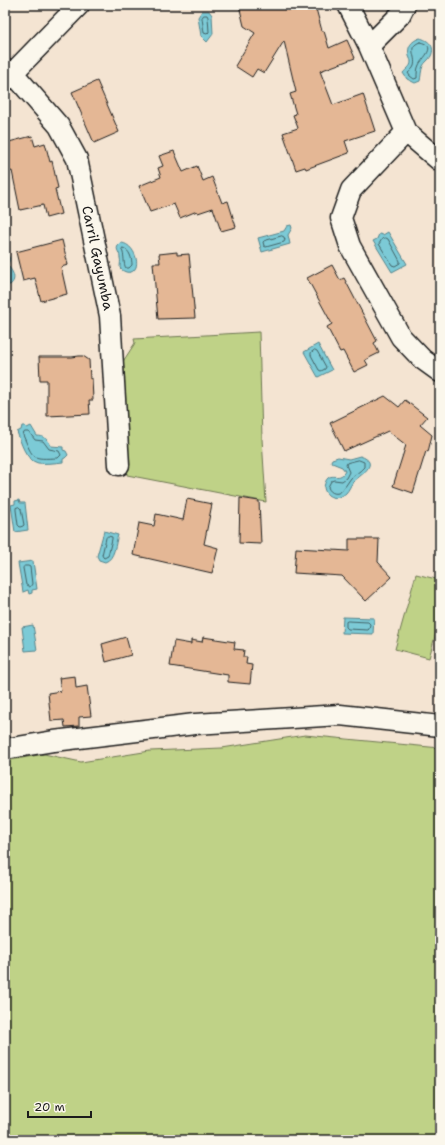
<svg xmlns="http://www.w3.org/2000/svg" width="445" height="1145" viewBox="0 0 445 1145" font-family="'Shantell Sans',sans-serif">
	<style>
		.green { fill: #bfd287; stroke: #6e7752 }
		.water { fill: #7bcad6; stroke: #55848c }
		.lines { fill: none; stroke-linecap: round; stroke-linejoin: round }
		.shore { stroke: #426266; stroke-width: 1 }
		.building { fill: #e4b795; stroke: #1c1c1c }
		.minor-casing { stroke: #1c1c1c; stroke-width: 23 }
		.minor { stroke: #fbf7ec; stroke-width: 20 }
		.labels { text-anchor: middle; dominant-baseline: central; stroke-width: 3; stroke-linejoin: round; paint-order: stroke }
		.street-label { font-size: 14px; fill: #1c1c1c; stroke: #fbf7ec }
	</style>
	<rect width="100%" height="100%" fill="#f4e4d2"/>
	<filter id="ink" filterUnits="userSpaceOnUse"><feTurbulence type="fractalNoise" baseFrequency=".025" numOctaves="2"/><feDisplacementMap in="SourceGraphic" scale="8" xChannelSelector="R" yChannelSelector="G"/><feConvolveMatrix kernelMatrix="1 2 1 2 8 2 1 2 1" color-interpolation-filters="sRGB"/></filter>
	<g filter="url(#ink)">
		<path class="green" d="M 259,332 L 262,439 L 266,502 L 127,475 L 122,363 L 135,343 L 134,339 Z
			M 416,574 L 440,580 L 440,618 L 429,658 L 395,649 Z
			M 305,735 L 440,748 L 440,1140 L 5,1140 L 5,761 L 44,754 L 81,762 L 150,751 L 222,748 Z"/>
		<path class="water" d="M 202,11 L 209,11 L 212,15 L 213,34 L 207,42 L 201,36 L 198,17 Z
			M 420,38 C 428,40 436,46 431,56 C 429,60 425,62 423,66 C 421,70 421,76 420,81 L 415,83 L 407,79 L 403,73 C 406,69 411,67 411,62 C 411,60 410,59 409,56 C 407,47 411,41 420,38 Z
			M 291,225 L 292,228 L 288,235 L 290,244 L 262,252 L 258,238 L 284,231 L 287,226 Z
			M 388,232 L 407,264 L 392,272 L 373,241 L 377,239 L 379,234 L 383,235 Z
			M 121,243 C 131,243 139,258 136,267 C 133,275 124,273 120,268 C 120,264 121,261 120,258 C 120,251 113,249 121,243 Z
			M 5,250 L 6,251 L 6,254 C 11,257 10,261 7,265 C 12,270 18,279 10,285 L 5,284 Z
			M 318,344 L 332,370 L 318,377 L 304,352 Z
			M 22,426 L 25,426 L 27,428 L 31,426 L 37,436 C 44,436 48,439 51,446 L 63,447 L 63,450 L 66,451 L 68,455 L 65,458 L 63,459 L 63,462 C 55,463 45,464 38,463 C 25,460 21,442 17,432 L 21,430 Z
			M 360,456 C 382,463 359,476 353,482 C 350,486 349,490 346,493 C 338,501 325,498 324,487 C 328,467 339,484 345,471 L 342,467 L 332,463 L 331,461 L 332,459 L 338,457 L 349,459 Z
			M 19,500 L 20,503 L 25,503 L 28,530 L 15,532 L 11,505 L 15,504 L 15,501 Z
			M 104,531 L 118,535 C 115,544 115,559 105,562 L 99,560 L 97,556 Z
			M 33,561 L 37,589 L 32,590 L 32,593 L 29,594 L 28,590 L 23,592 L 18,563 Z
			M 343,617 L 374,618 L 373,634 L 342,633 Z
			M 33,625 L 37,650 L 25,651 L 22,627 Z"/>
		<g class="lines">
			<path class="shore" d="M 204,15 L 207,15 L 208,17 L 209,32 L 207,34 L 204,33 L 202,18 Z
				M 420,42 C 439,46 422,58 419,65 C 417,69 417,73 417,78 L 414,79 L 410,76 L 408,73 C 410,71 413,69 414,66 C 417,56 406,47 420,42 Z
				M 282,236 L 284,237 L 285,240 L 284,242 L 266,247 L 264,246 L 263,242 L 264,241 Z
				M 386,238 L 388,239 L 400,261 L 400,263 L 395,266 L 392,265 L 379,244 L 382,239 Z
				M 123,248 C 130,250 132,259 132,265 L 129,268 L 126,268 C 123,264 125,256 122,250 Z
				M 315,350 L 317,351 L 326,367 L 325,369 L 321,371 L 319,370 L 311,355 L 311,353 Z
				M 25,432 L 29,432 L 35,440 L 43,441 L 49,449 L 59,451 L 61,455 L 58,458 C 31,459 34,460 23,435 Z
				M 359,460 L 364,462 L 364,467 C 360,472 355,474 351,478 C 348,482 346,486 343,489 C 339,496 330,494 328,487 L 331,481 L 334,480 L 342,481 L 346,478 L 349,472 L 346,465 L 347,463 Z
				M 19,507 L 21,509 L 24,525 L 23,526 L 20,527 L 18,525 L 16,510 L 16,508 Z
				M 108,536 L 112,537 L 112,539 L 108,556 L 104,558 L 103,557 L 102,555 L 106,538 Z
				M 25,566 L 28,566 L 30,567 L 32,584 L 30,587 L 26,585 L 23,568 Z
				M 348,621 L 368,622 L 370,624 L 369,629 L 368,630 L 348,629 L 346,627 L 346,622 Z"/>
		</g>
		<path class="building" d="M 239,5 L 315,5 L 322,31 L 324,31 L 329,48 L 347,40 L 355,58 L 320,71 L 333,105 L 363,94 L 375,131 L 345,141 L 349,153 L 306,169 L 305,167 L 296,170 L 283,133 L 298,128 L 293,115 L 296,114 L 290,94 L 296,92 L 284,41 L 264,73 L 257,69 L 252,77 L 235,66 L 255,33 L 244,26 Z
			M 97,81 L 119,132 L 94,143 L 72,92 Z
			M 32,136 L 35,146 L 45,143 L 50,162 L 52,161 L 58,188 L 55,189 L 61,214 L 46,218 L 43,205 L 20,210 L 12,171 L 5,173 L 5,143 Z
			M 174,151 L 183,172 L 197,166 L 203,181 L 212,177 L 222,203 L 228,201 L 236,227 L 221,231 L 213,208 L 198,213 L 197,211 L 180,218 L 174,204 L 150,212 L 139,186 L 161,177 L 158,168 L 163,166 L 159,156 Z
			M 62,240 L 68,265 L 61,267 L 67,294 L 41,301 L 35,278 L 23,281 L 16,252 Z
			M 177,252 L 177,255 L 189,254 L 195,318 L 158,319 L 153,263 L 160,263 L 159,254 Z
			M 332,265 L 340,280 L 344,278 L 377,341 L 374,343 L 379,353 L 365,360 L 368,365 L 354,372 L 343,351 L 340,352 L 327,327 L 332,324 L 307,278 Z
			M 79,356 L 83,356 L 89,360 L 90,379 L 92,378 L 93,400 L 89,400 L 90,414 L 47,416 L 47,380 L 40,380 L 39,357 L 72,357 Z
			M 385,396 L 399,407 L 405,400 L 427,417 L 420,425 L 432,435 L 428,452 L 426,451 L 413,493 L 393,486 L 406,445 L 388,431 L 344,451 L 330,423 Z
			M 240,498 L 259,501 L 261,544 L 239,543 Z
			M 187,499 L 212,504 L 204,544 L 218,548 L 212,573 L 133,555 L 139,523 L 154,526 L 156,514 L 183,520 Z
			M 349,539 L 379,539 L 378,562 L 392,577 L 366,601 L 342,576 L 294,573 L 296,548 L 349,551 Z
			M 126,637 L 131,655 L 106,662 L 102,644 Z
			M 203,637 L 235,642 L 234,649 L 244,650 L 243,657 L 247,657 L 246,664 L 252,665 L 250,684 L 228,682 L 228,675 L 170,666 L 174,641 L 191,644 L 191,640 L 202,642 Z
			M 75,676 L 76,688 L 87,686 L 91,716 L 79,717 L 79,726 L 65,727 L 64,720 L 51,721 L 48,693 L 61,691 L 59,678 Z"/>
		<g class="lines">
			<g class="minor-casing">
				<path id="minor" d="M 348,5 L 369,46 L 406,132 L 440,161
					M 369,46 L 400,15 L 405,5
					M 13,73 L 59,126 L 77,159 L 110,316 L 119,465
					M 5,81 L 79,5
					M 406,132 L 351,190 L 341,218 L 350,246 L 401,337 L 422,359 L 440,372
					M 5,749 L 54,741 L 195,724 L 340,715 L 440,726"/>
			</g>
			<use href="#minor" class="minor"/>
		</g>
	</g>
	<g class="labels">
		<g class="street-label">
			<text transform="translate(98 258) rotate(78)">Carril Gayumba</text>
		</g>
	</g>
	<rect width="445" height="1145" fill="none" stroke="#fbf7ec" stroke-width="20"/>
	<rect x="10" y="10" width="425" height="1125" fill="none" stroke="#1c1c1c" stroke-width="1.5" filter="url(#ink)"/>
	<path d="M28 1111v6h63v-6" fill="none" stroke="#1c1c1c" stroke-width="2"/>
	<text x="34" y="1111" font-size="12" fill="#1c1c1c" stroke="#fbf7ec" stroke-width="3" paint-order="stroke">20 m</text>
</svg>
